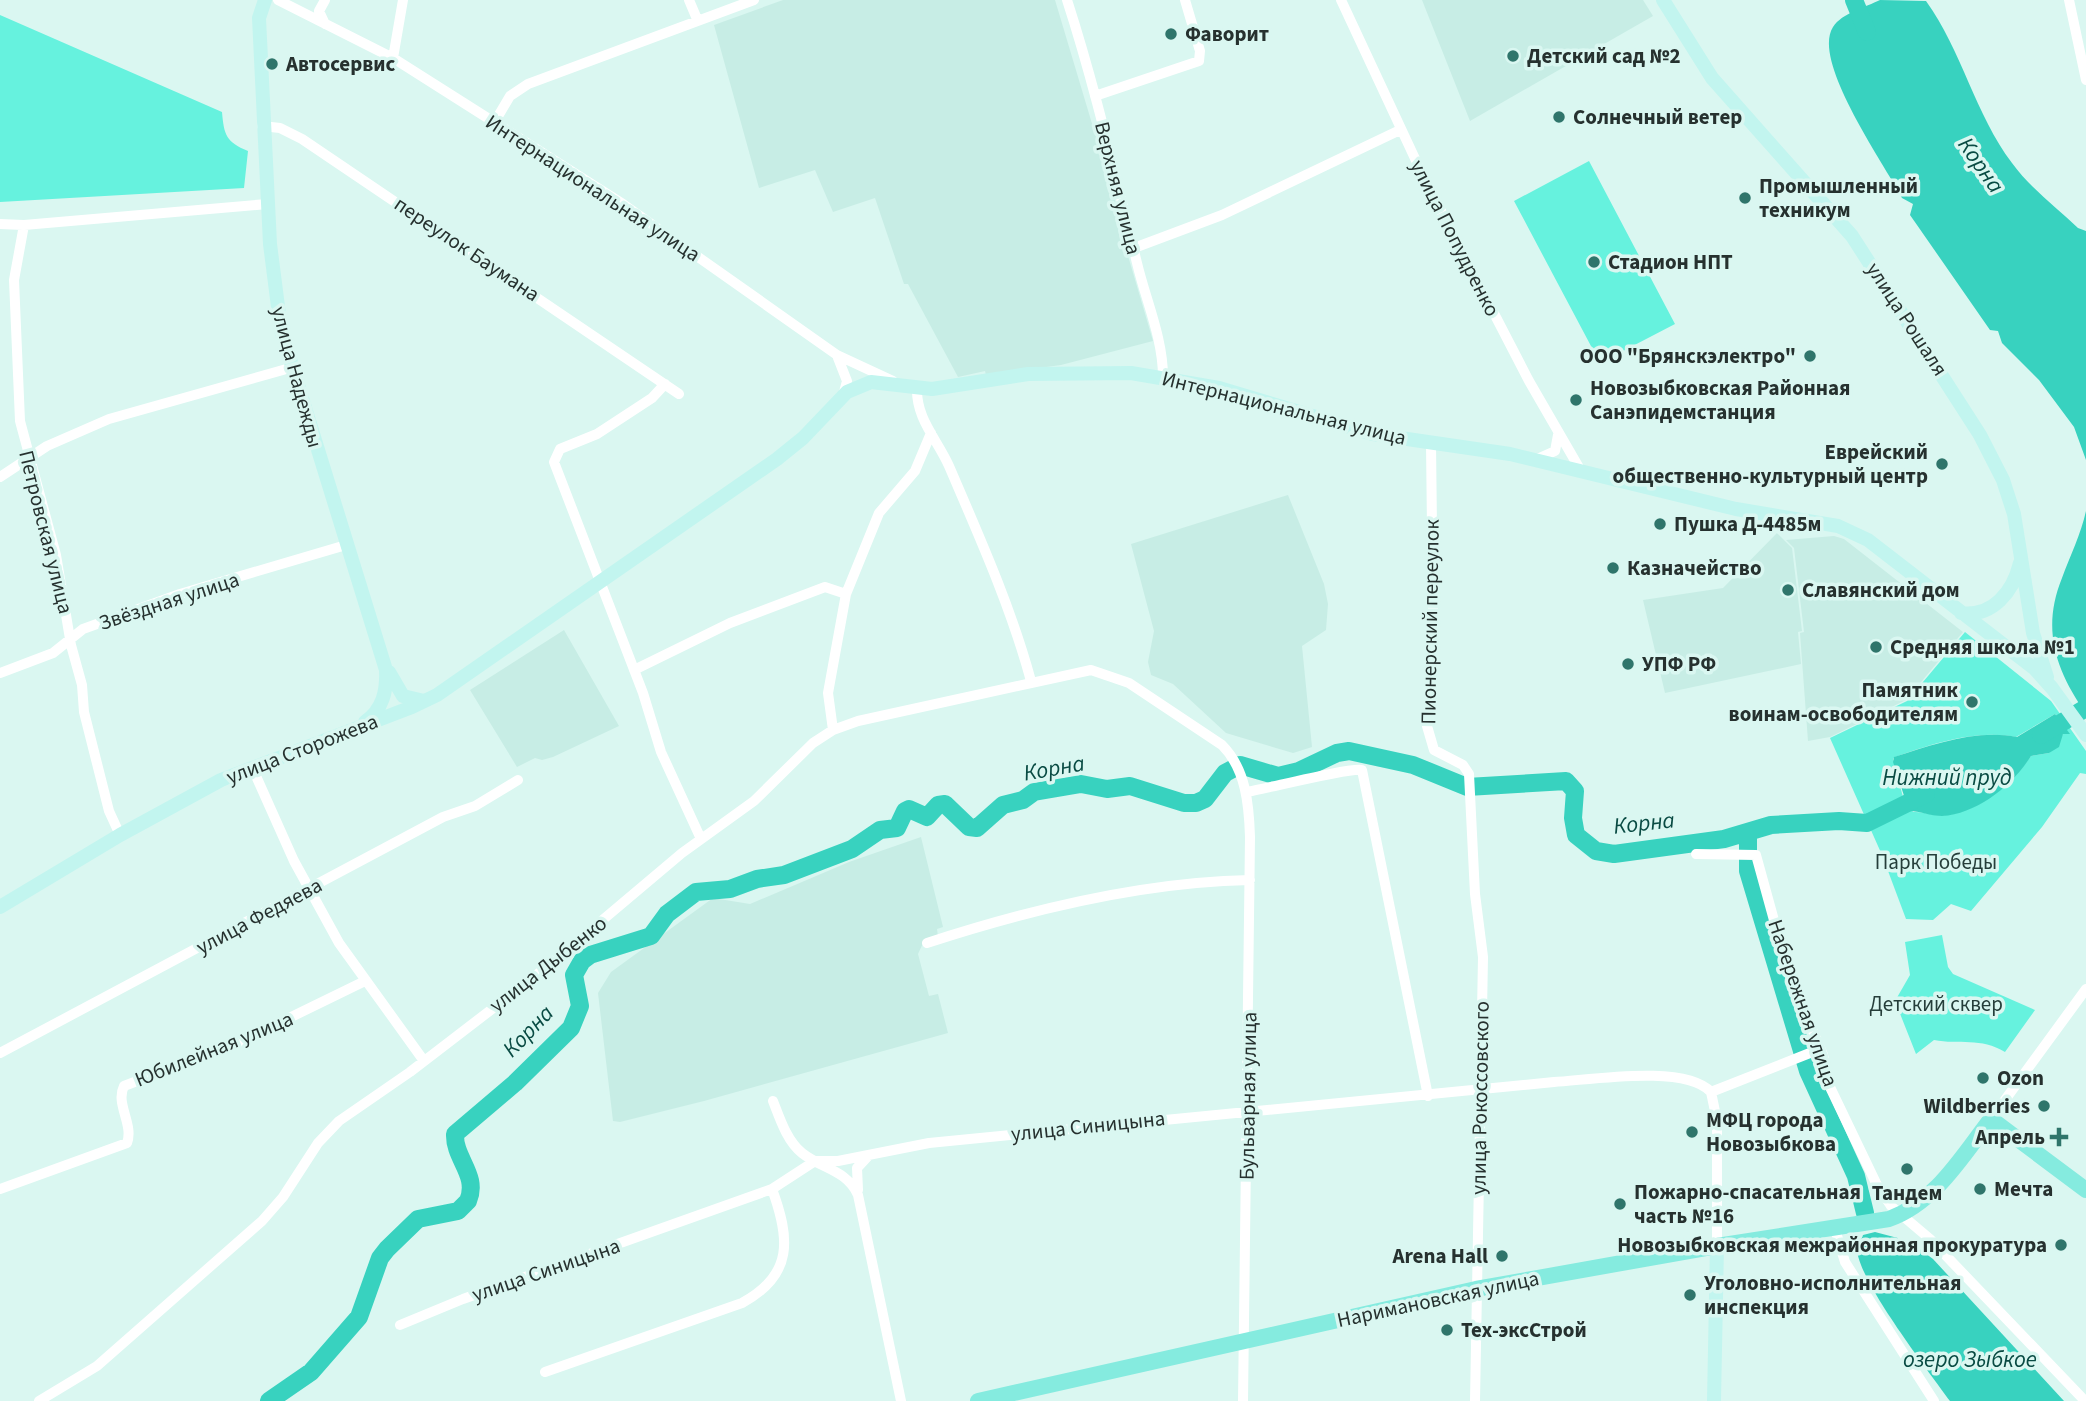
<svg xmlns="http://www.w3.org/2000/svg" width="2086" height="1401" viewBox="0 0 2086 1401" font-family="'Source Sans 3',sans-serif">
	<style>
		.built { fill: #c7ede5 }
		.green { fill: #66f2de; fill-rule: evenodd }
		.water { fill: #38d2bf }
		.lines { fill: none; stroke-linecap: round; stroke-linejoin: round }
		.river { stroke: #38d2bf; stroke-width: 18 }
		.street { stroke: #fff; stroke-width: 10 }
		.secondary { stroke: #c2f5ef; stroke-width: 14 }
		.primary { stroke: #85ebdf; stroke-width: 16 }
		.poi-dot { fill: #2f756b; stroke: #daf7f1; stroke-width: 2.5 }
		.labels { text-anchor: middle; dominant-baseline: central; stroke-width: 7; stroke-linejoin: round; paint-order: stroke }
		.poi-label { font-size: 21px; font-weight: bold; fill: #26312f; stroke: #daf7f1; text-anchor: start }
		.street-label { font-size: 21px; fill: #26312f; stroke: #daf7f1 }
		.park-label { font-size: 21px; fill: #253e3a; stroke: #daf7f1 }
		.water-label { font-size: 23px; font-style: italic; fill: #094b43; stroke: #daf7f1 }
	</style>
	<rect width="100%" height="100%" fill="#daf7f1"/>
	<path class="built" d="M 783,0 L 1055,0 L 1125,234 L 1126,249 L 1153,341 L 1061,365 L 986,375 L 985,371 L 958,377 L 908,284 L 904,284 L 875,198 L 833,212 L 815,170 L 759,188 L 714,25 Z
		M 1422,0 L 1643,0 L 1653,16 L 1470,121 Z
		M 1288,495 L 1324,584 L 1328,604 L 1326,630 L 1302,646 L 1312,747 L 1293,753 L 1226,733 L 1173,684 L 1151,675 L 1148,662 L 1154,631 L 1131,544 Z
		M 1777,533 L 1792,548 L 1802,631 L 1798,632 L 1801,664 L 1665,693 L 1643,600 L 1723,588 Z
		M 1834,536 L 1844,539 L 1963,632 L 1906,700 L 1830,737 L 1808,741 L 1800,633 L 1804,632 L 1794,548 L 1786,540 Z
		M 564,630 L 619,726 L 553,757 L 542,760 L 535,758 L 517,767 L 470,690 Z
		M 921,837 L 943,927 L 937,929 L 938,937 L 924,941 L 918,954 L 929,996 L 938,994 L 948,1033 L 704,1101 L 620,1122 L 613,1121 L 598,993 L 611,972 L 713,898 L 750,904 L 849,862 Z"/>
	<path class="green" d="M 0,15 L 222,112 C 224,135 226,142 248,151 L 244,188 L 0,202 Z
		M 1589,161 L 1675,324 L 1600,363 L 1514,201 Z
		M 1965,632 L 2051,701 L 2086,751 L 2086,774 L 2080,773 L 2042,827 L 1971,911 L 1951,904 L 1933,920 L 1906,919 L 1882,855 L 1830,738 L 1907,701 ZM 2055,714 L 2069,734 L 2063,734 L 2049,753 L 2031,756 C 2011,784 1982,810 1946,815 C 1935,817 1924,811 1913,812 L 1903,797 L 1893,759 L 1895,757 C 1932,744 1976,729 2016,737 Z
		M 1942,935 L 1948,967 L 1953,974 L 2035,1010 L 2005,1052 C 1981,1037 1959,1045 1934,1040 L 1916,1054 L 1895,1001 L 1910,975 L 1905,942 Z"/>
	<path class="water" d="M 1880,0 L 1926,1 C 1962,51 1975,114 2012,163 C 2030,188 2056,207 2078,228 L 2086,231 L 2086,460 L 2074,427 L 2039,380 L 2002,343 L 1998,331 L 1990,330 L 1917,225 L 1910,215 L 1913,204 L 1902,198 C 1884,163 1811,61 1833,27 C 1842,13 1866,7 1880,0 Z
		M 2086,511 L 2086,714 C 2056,670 2041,630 2062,578 C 2070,556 2081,534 2086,511 Z
		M 2055,714 L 2070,734 L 2063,734 L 2059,747 L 2049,753 L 2031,756 C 2013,785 1977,814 1942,816 C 1930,816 1920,811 1909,811 L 1893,762 L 1894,757 C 1933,745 1975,729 2017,737 Z
		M 1875,1232 L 1909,1241 L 1933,1259 L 2064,1401 L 1950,1401 C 1930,1373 1856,1278 1857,1248 C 1857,1242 1862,1240 1863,1235 Z"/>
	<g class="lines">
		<path class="river" d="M 1854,0 L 1867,32
			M 2041,735 L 2086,708
			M 1748,834 L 1748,871 L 1808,1071 L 1856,1176 L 1865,1213
			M 269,1401 L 311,1372 L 359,1317 L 380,1258 L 387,1249 L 418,1219 L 458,1211 L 468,1201 C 479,1175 454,1159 455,1134 L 515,1083 L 571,1028 L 580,1006 L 574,975 L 582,961 L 590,955 L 651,936 L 667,914 L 696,892 L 730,889 L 757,879 L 784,875 L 852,849 L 880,830 L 897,828 L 905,811 L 909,809 L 927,817 L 938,805 L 945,804 L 969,827 L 977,828 L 1003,805 L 1023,800 L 1034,792 L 1081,784 L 1107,789 L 1130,786 L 1184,803 L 1196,803 L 1205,799 L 1225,773 L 1240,765 L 1278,776 L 1299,771 L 1337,753 L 1349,751 L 1413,765 L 1467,787 L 1566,781 L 1575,791 L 1573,818 L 1576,835 L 1596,851 L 1614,854 L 1724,839 L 1771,825 L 1839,821 L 1867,823 L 1926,794"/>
		<path class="street" d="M 278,0 L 393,58 L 623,204 L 837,355 L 893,381
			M 325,0 L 319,11 L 325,24
			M 689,0 L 697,19
			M 1067,0 C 1095,86 1115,175 1137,263 C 1146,301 1163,338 1163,377
			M 1341,0 L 1425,180 L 1529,381 L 1581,471
			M 2069,0 L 2086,80
			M 393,58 L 403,0
			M 1095,96 L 1199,61 L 1200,51 L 1185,0
			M 494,123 L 510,96 L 528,84 L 754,0
			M 262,126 L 280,128 L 302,139 L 679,394
			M 0,224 L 24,225 L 267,204
			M 24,225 L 14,280 L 20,421 L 56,555 L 71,645 L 82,685 L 84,712 L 109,811 L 120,835
			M 1134,248 L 1222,215 L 1400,130
			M 838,358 L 847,381 L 843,396
			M 665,384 L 652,398 L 597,434 L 560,449 L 554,462 L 643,693 L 661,752 L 701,839
			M 917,388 C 916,419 937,439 949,466 C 979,536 1011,607 1031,681
			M 1431,443 L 1433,615 L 1427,726 L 1434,750 L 1463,765 L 1469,774 L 1475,894 L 1483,957 L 1475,1401
			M 1535,460 L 1555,451 L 1558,435
			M 0,477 L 47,446 L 109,419 L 290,368
			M 634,670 L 730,623 L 825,587 L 846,594
			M 0,673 L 53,653 L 83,629 L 180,594 L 346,545
			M 833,730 L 828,693 L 846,594 L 879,513 L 915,471 L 931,433
			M 252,767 L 294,861 L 339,943 L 424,1061
			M 1246,792 C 1265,789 1351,767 1362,770 L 1428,1096
			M 1696,854 L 1756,855 L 1788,971 L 1823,1055 L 1829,1085 L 1876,1183 L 1891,1206 L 1930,1239 L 2085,1401
			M 927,943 C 1028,910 1142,882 1250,880
			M 0,1053 L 443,817 L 475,806 L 518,780
			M 1711,1092 L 1717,1121 L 1717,1246
			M 773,1101 C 780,1119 787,1141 802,1153 C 822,1169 847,1170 858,1195 L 901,1401
			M 1991,1119 L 2086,989
			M 0,1189 L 127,1143 C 134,1124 115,1104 124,1086 L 244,1040 L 365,981
			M 858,1190 L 857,1168 L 869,1155
			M 1835,1229 L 1845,1262 L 1934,1401
			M 400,1325 L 463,1299 L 772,1189 L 815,1161 L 838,1161 L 929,1143 L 1554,1082 C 1590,1080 1685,1064 1711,1092 L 1820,1049
			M 545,1372 L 742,1303 C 794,1275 790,1238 772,1189
			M 39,1401 L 97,1366 L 262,1221 L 283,1197 L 318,1143 L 339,1121 L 410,1072 L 548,966 L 682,853 L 754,801 L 813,743 L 833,730 L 858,721 L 1091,670 L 1129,683 L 1222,745 C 1246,769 1249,805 1250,837 L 1243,1401"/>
		<path class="secondary" d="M 265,0 L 259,18 L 270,244 L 281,330 L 386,670 C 387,691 383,709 365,722
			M 1663,0 L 1712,78 L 1852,236 L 1980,435 L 2003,480 L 2014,514 L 2033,633 L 2047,677
			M 1961,613 C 1993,617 2013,592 2020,563
			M 389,672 L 403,696 L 424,701
			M 0,907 L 120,835 L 221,780 L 412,707 L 437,695 L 777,459 L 803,438 L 847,392 L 871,382 L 932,389 L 1028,374 L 1131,373 L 1219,388 L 1373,434 L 1510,454 L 1736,509 L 1838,526 L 1868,540 L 2035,669 L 2052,688 L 2086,735
			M 1714,1401 L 1717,1246"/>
		<path class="primary" d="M 978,1401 L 1476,1289 L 1717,1246 L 1889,1219 C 1935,1203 1963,1155 1991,1119 L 2086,1190"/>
	</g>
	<g class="poi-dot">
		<circle cx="1171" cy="34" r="7"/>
		<circle cx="1513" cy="56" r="7"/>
		<circle cx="272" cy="64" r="7"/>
		<circle cx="1559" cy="117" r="7"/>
		<circle cx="1745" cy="198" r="7"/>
		<circle cx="1594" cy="262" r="7"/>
		<circle cx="1810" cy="356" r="7"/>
		<circle cx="1576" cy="400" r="7"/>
		<circle cx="1942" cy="464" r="7"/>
		<circle cx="1660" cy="524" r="7"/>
		<circle cx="1613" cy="568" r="7"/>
		<circle cx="1788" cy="590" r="7"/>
		<circle cx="1876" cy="647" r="7"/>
		<circle cx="1628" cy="664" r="7"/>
		<circle cx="1972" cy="702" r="7"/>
		<circle cx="1983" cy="1078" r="7"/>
		<circle cx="2044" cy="1106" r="7"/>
		<circle cx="1692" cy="1132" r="7"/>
		<path d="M2055.5 1126.5h7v7h7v7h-7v7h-7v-7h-7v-7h7z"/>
		<circle cx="1907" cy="1169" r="7"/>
		<circle cx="1980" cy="1189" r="7"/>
		<circle cx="1620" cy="1204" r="7"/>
		<circle cx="2061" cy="1245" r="7"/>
		<circle cx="1502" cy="1256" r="7"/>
		<circle cx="1690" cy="1295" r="7"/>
		<circle cx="1447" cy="1330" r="7"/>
	</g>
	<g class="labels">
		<g class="poi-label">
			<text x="1185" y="34">Фаворит</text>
			<text x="1527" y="56">Детский сад №2</text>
			<text x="286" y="64">Автосервис</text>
			<text x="1573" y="117">Солнечный ветер</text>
			<text x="1759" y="186">Промышленный<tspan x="1759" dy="24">техникум</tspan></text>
			<text x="1608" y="262">Стадион НПТ</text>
			<text x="1796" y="356" text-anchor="end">ООО "Брянскэлектро"</text>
			<text x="1590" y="388">Новозыбковская Районная<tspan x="1590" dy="24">Санэпидемстанция</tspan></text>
			<text x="1928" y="452" text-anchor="end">Еврейский<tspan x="1928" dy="24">общественно-культурный центр</tspan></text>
			<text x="1674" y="524">Пушка Д-4485м</text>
			<text x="1627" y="568">Казначейство</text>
			<text x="1802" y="590">Славянский дом</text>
			<text x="1890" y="647">Средняя школа №1</text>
			<text x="1642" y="664">УПФ РФ</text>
			<text x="1958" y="690" text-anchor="end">Памятник<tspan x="1958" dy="24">воинам-освободителям</tspan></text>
			<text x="1997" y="1078">Ozon</text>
			<text x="2030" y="1106" text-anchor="end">Wildberries</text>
			<text x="1706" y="1120">МФЦ города<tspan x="1706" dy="24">Новозыбкова</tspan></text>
			<text x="2045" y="1137" text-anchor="end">Апрель</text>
			<text x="1994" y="1189">Мечта</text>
			<text x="1634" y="1192">Пожарно-спасательная<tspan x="1634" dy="24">часть №16</tspan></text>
			<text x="1907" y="1193" text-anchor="middle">Тандем</text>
			<text x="2047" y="1245" text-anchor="end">Новозыбковская межрайонная прокуратура</text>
			<text x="1488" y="1256" text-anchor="end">Arena Hall</text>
			<text x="1704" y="1283">Уголовно-исполнительная<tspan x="1704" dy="24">инспекция</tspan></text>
			<text x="1461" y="1330">Тех-эксСтрой</text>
		</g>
		<g class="street-label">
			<text transform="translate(593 188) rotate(33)">Интернациональная улица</text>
			<text transform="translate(1118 188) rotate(76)">Верхняя улица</text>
			<text transform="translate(1455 238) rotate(63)">улица Попудренко</text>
			<text transform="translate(467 249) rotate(34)">переулок Баумана</text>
			<text transform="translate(1907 319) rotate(57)">улица Рошаля</text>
			<text transform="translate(297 377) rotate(75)">улица Надежды</text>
			<text transform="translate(1284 408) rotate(14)">Интернациональная улица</text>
			<text transform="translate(46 532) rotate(76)">Петровская улица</text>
			<text transform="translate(169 601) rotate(-18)">Звёздная улица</text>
			<text transform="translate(1430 622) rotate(-89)">Пионерский переулок</text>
			<text transform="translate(302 749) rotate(-21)">улица Сторожева</text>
			<text transform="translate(259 916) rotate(-28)">улица Федяева</text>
			<text transform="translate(548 964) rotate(-38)">улица Дыбенко</text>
			<text transform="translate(1803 1003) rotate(71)">Набережная улица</text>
			<text transform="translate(214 1049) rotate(-22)">Юбилейная улица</text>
			<text transform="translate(1248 1096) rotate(-89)">Бульварная улица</text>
			<text transform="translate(1480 1098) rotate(-89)">улица Рокоссовского</text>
			<text transform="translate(1088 1126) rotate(-6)">улица Синицына</text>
			<text transform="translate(546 1270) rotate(-19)">улица Синицына</text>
			<text transform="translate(1438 1299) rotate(-12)">Наримановская улица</text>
		</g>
		<g class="park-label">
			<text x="1936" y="862">Парк Победы</text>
			<text x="1936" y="1004">Детский сквер</text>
		</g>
		<g class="water-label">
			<text transform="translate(1981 165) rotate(55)">Корна</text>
			<text transform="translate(1054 768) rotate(-10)">Корна</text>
			<text x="1947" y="777">Нижний пруд</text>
			<text transform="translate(1644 823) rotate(-6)">Корна</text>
			<text transform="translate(528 1031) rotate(-46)">Корна</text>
			<text x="1970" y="1359">озеро Зыбкое</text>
		</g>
	</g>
</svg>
